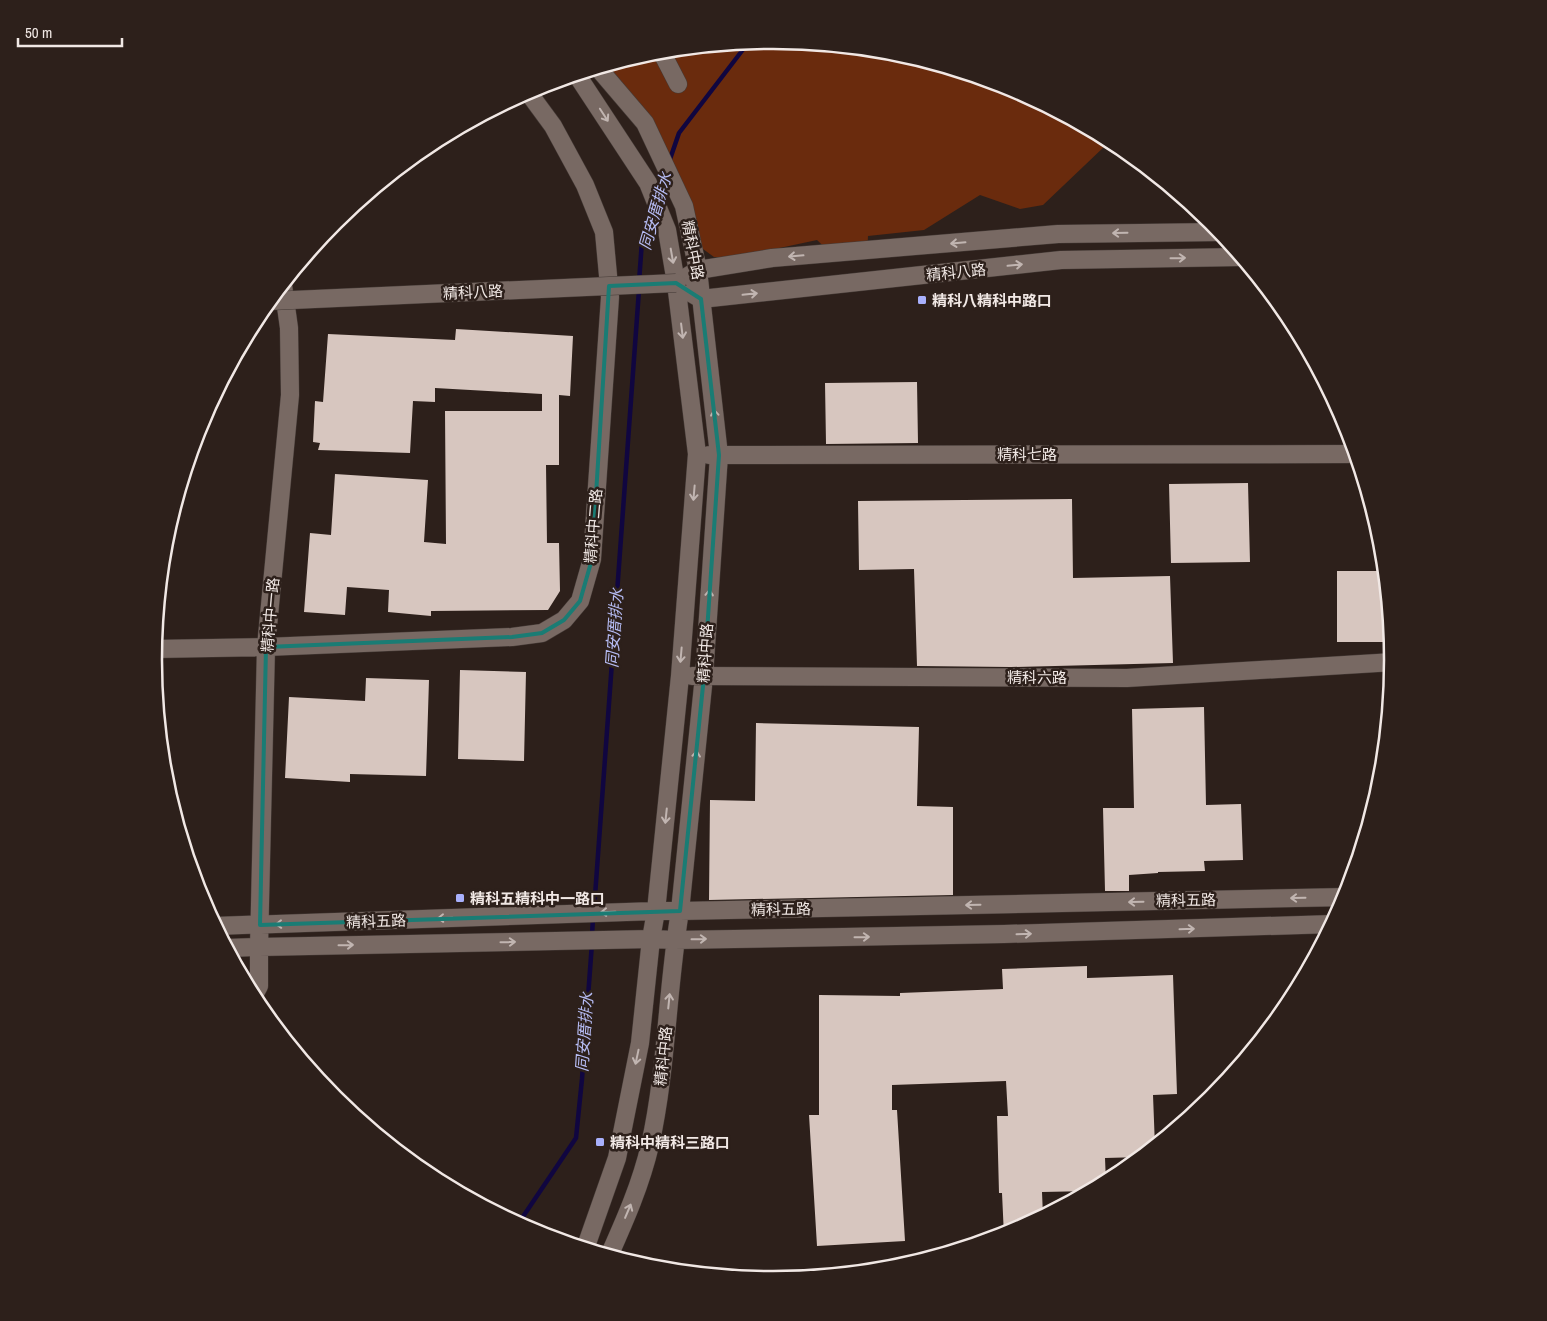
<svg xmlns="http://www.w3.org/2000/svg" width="1547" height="1321" viewBox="0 0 1547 1321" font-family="'Archivo Narrow','Noto Sans TC',sans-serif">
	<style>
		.green { fill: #6a2b0d }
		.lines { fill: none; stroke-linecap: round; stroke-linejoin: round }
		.stream { stroke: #100640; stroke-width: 4.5 }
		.building { fill: #d7c6bf }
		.minor-casing { stroke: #453b37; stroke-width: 19 }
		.minor { stroke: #786963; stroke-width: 18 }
		.minor-bridge-casing { stroke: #453b37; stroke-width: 19; stroke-linecap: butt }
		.minor-bridge { stroke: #786963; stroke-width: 18 }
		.oneway { stroke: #c1b5b1 }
		.marked { fill: none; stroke: #1a7c74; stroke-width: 4; stroke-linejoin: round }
		.poi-dot { fill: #a8b0fc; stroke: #2d201b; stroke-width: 2 }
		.labels { text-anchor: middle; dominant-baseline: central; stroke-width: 5; stroke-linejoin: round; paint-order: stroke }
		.street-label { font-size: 15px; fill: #f1e8e5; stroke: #2d201b }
		.poi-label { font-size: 15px; font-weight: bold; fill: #f1e8e5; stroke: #2d201b; text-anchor: start }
		.water-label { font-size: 16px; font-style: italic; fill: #b5bbf3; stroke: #2d201b }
		.rim { fill: none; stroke: #f1e8e5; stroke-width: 2.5 }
	</style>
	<rect width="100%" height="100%" fill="#2d201b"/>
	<path class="green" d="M 774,40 L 895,52 L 1011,87 L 1107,138 L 1106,145 L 1043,205 L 1020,209 L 980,195 L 924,230 L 868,236 L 867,255 L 835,257 L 817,240 L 733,258 L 714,257 L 703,249 L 605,66 L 653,52 Z"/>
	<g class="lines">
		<path class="stream" d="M 669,162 L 679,133 L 748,43
			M 658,195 L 664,176
			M 639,282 L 642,241 L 653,209
			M 594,910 L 639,290
			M 592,935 L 593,918
			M 518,1224 L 576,1138 L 582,1079 L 592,943"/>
	</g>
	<path class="building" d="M 456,329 L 573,336 L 570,396 L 559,395 L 559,465 L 546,465 L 547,543 L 559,543 L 560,591 L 548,610 L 431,611 L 431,616 L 388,612 L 389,590 L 347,587 L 345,615 L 304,612 L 310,533 L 331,535 L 335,474 L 428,480 L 424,542 L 446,544 L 445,411 L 542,411 L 542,394 L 435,388 L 435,402 L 413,401 L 410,453 L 318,450 L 320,443 L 313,442 L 315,401 L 323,402 L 328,334 L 455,340 Z
		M 917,382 L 918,443 L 826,444 L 825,383 Z
		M 1248,483 L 1250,562 L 1171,563 L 1169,484 Z
		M 1072,499 L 1073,578 L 1170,576 L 1173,663 L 1011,667 L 917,666 L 914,569 L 859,570 L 858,501 Z
		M 1337,571 L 1385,571 L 1392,642 L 1337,642 Z
		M 460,670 L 526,672 L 524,761 L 458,759 Z
		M 366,678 L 429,680 L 426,776 L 350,774 L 350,782 L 285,778 L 289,697 L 365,701 Z
		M 1204,707 L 1206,805 L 1241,804 L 1243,860 L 1204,861 L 1205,871 L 1158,872 L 1158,873 L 1129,875 L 1129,891 L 1105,891 L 1103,808 L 1134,808 L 1132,709 Z
		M 756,723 L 919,727 L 917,806 L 953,807 L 953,895 L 709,900 L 710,800 L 755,801 Z
		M 1087,966 L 1087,978 L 1173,975 L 1177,1094 L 1153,1095 L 1155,1147 L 1142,1157 L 1105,1158 L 1106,1183 L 1091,1191 L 1042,1192 L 1043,1216 L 1011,1234 L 1004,1236 L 1002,1193 L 999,1193 L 997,1116 L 1008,1116 L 1006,1081 L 892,1085 L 892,1110 L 897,1110 L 905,1241 L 817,1246 L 809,1115 L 819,1115 L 819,995 L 900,996 L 900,993 L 1003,989 L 1002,969 Z"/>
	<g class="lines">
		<g class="minor-casing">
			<path id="minor" d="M 661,51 L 678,84
				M 598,68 L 645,123 L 684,206 L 698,270 L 719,455 L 704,676 L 680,911 C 667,989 667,1069 650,1145 C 641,1184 625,1220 609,1256
				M 577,75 L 648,183 L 667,230 L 676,283 L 697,454 L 680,676 L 656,911 L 651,939 L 640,1043 L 617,1158 L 585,1249
				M 688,276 L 698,270 L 772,258 L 1058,234 L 1221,232
				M 691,293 L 701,299 L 1061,260 L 1241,257
				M 709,455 L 1356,454
				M 154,649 L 266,647 L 512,637 L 542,633 L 564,620 L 580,601 L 592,559 L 610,297 L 604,232 L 585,185 L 553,126 L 528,92
				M 692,676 L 1127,678 L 1394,662
				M 215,926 L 656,911 L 680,911 L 1347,897
				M 227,948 L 259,947 L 651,939 L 675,940 L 1004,934 L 1333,924
				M 253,997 L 259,986 L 259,947 L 266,647 L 290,395 L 289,328 L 283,285"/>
		</g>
		<use href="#minor" class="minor"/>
		<g class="minor-bridge-casing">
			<path id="minor-bridge" d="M 270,301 L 676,283"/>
		</g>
		<use href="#minor-bridge" class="minor-bridge"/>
	</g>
	<defs><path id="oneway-shaft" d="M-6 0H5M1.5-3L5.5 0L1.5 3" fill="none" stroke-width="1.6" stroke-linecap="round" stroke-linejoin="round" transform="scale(1.25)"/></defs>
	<g class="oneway">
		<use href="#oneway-shaft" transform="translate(604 115) rotate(57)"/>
		<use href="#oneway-shaft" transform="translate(1120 233) rotate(179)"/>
		<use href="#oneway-shaft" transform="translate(958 243) rotate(175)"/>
		<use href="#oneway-shaft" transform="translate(672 256) rotate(80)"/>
		<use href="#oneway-shaft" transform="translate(796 256) rotate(175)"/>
		<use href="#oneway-shaft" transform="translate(1178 258) rotate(-1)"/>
		<use href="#oneway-shaft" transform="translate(1015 265) rotate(-6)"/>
		<use href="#oneway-shaft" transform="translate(750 294) rotate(-6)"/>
		<use href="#oneway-shaft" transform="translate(682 331) rotate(83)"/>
		<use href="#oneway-shaft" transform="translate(715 417) rotate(-97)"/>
		<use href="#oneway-shaft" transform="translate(694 493) rotate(95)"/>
		<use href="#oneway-shaft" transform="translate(709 597) rotate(-86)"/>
		<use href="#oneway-shaft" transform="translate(681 655) rotate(95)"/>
		<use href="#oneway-shaft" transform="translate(696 758) rotate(-84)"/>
		<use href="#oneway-shaft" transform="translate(666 816) rotate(96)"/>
		<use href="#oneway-shaft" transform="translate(1298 898) rotate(179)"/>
		<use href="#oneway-shaft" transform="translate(1136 902) rotate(179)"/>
		<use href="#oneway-shaft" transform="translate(973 905) rotate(179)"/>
		<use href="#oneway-shaft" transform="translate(608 912) rotate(178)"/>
		<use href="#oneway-shaft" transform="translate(445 918) rotate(178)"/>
		<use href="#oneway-shaft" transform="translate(283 924) rotate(178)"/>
		<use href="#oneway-shaft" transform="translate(1187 929) rotate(-2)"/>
		<use href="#oneway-shaft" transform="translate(1024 934) rotate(-2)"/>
		<use href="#oneway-shaft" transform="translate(862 937) rotate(-1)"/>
		<use href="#oneway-shaft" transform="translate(699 939) rotate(-1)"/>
		<use href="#oneway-shaft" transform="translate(508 942) rotate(-1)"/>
		<use href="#oneway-shaft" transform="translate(346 945) rotate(-1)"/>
		<use href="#oneway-shaft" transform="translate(669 1001) rotate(-84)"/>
		<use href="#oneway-shaft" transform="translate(637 1057) rotate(102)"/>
		<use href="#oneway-shaft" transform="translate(628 1211) rotate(-67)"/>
	</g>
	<path class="marked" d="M 676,283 L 701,299 L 719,455 L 704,676 L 680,911 L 260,925 L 266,647 L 512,637 L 542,633 L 564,620 L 580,601 L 592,559 L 609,286 Z"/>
	<g class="poi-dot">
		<rect x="917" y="295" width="10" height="10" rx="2.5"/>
		<rect x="455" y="893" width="10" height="10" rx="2.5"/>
		<rect x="595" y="1137" width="10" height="10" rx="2.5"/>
	</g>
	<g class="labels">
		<g class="street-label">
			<text transform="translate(693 250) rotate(79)">精科中路</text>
			<text transform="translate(956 272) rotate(-6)">精科八路</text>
			<text transform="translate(473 292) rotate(-3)">精科八路</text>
			<text x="1027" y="454">精科七路</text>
			<text transform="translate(593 526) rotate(-85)">精科中二路</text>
			<text transform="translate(270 615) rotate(-85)">精科中一路</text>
			<text transform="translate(705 653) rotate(-86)">精科中路</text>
			<text x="1037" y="677">精科六路</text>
			<text transform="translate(1186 900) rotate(-1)">精科五路</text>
			<text transform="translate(781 909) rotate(-1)">精科五路</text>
			<text transform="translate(376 921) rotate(-2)">精科五路</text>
			<text transform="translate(663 1056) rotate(-84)">精科中路</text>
		</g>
		<g class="poi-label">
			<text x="932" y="300">精科八精科中路口</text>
			<text x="470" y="898">精科五精科中一路口</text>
			<text x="610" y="1142">精科中精科三路口</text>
		</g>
		<g class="water-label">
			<text transform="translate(655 211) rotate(-74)">同安厝排水</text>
			<text transform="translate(614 628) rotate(-86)">同安厝排水</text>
			<text transform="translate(584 1032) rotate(-86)">同安厝排水</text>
		</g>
	</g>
	<path d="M0 0H1547V1321H0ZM162 660a611 611 0 1 1 1222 0a611 611 0 1 1-1222 0Z" fill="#2d201b" fill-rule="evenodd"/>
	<path class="rim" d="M162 660a611 611 0 1 1 1222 0a611 611 0 1 1-1222 0Z"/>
	<path d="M18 38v8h104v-8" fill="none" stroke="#f1e8e5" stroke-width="2.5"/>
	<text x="25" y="38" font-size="15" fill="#f1e8e5" stroke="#2d201b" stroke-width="4" paint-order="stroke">50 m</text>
</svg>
